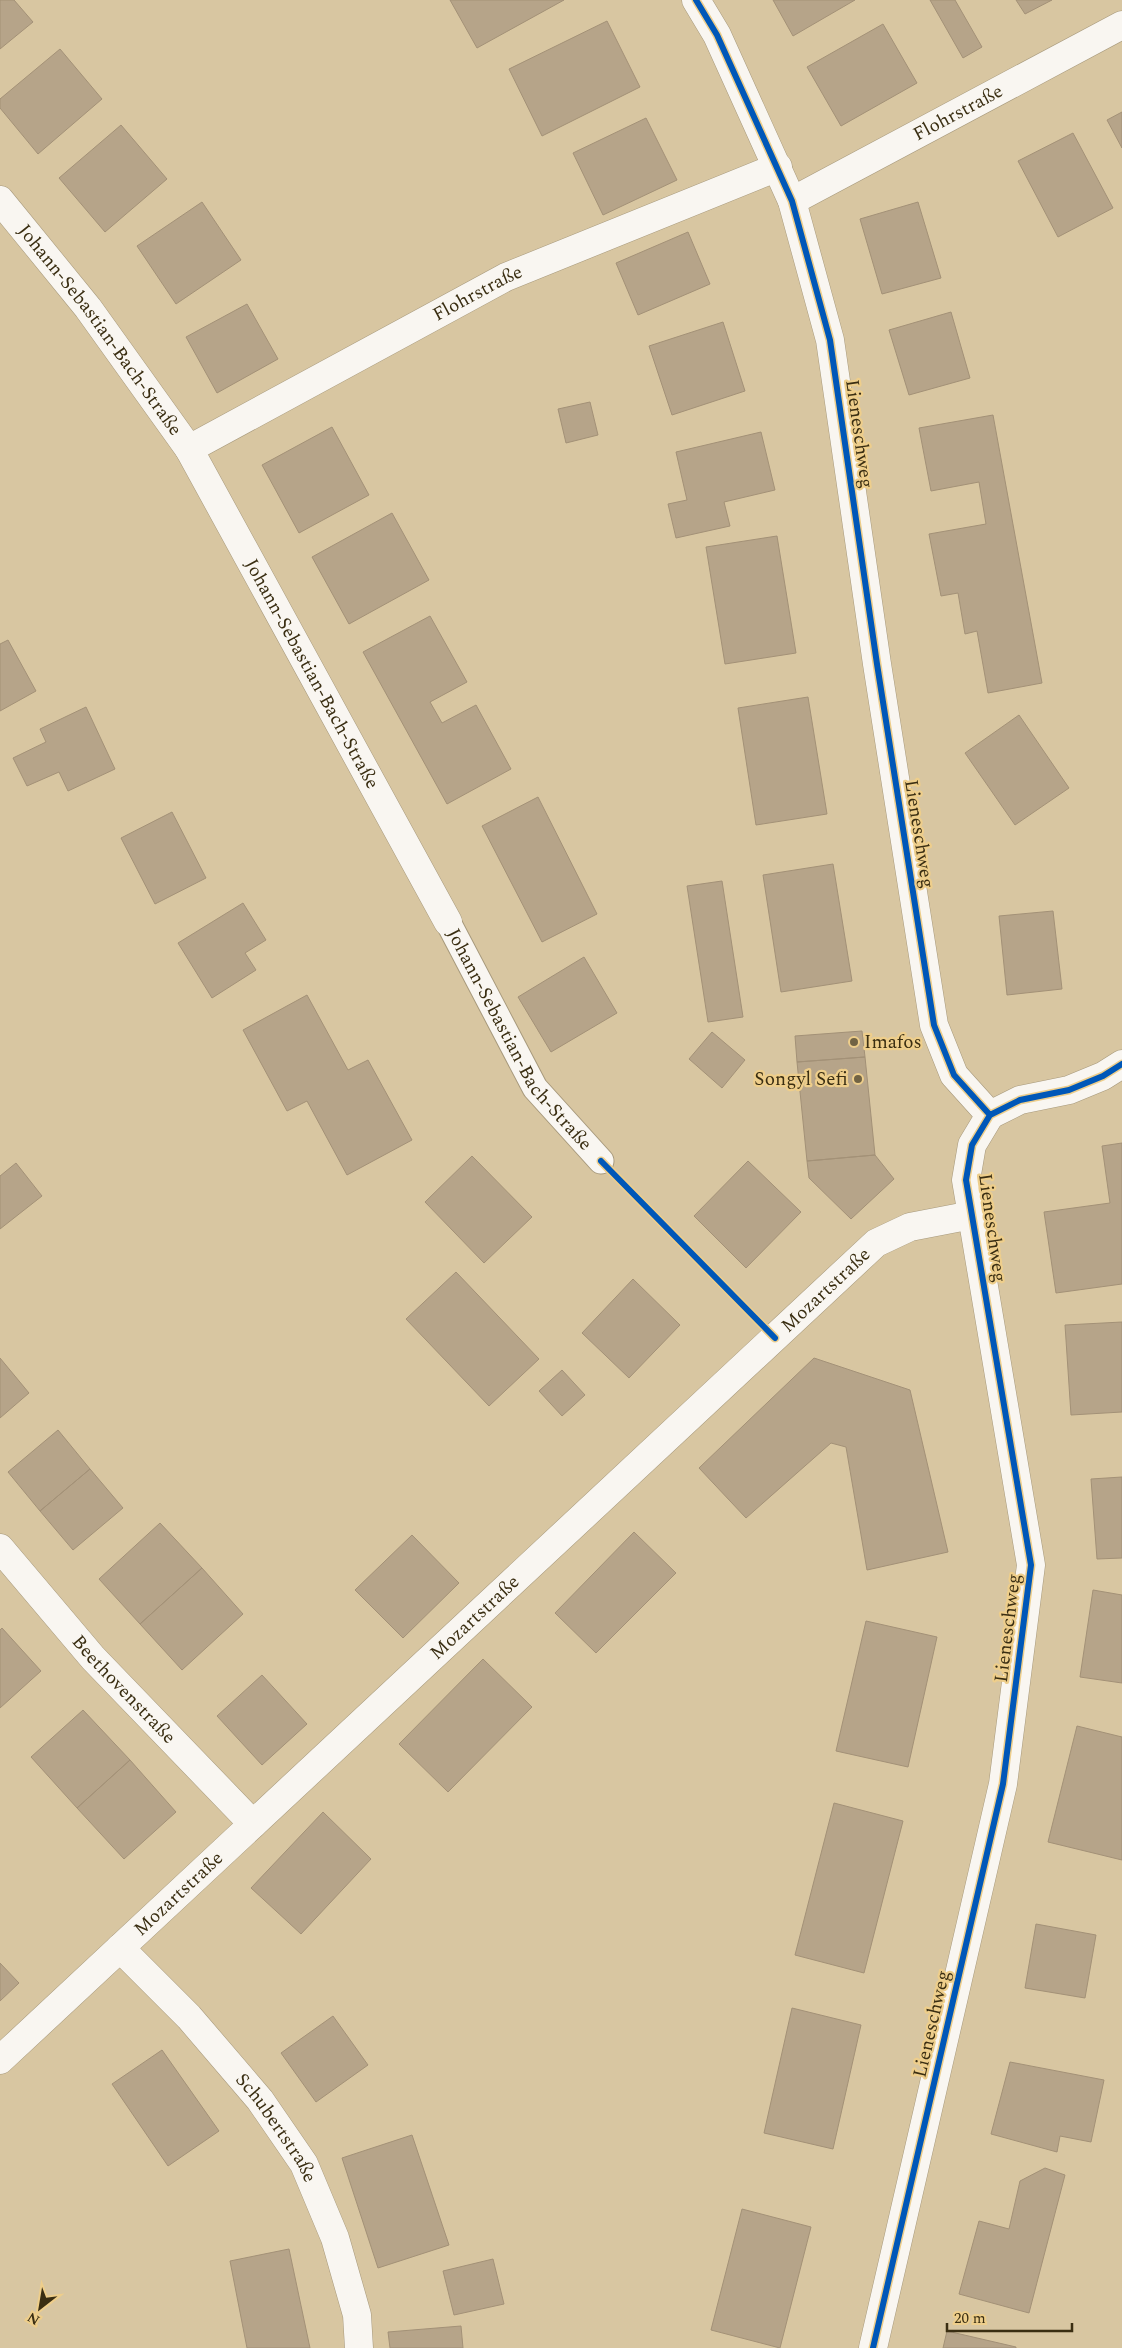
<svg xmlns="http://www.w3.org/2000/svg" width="1122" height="2348" viewBox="0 0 1122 2348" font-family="Spectral,serif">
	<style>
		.building { fill: #b6a489; stroke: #a39177 }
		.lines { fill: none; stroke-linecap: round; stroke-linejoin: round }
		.lane-casing { stroke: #a7997c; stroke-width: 27 }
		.street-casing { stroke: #a7997c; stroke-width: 29 }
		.path { stroke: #d3cec2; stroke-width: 3; stroke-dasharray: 1 4; stroke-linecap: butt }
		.lane { stroke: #f9f6f1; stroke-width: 25 }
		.street { stroke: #f9f6f1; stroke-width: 28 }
		.cycleway-casing { stroke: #eece8b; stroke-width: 9 }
		.cycleway { stroke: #0057b8; stroke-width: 6 }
		.poi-dot { fill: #716344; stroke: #eece8b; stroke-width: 2 }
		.labels { text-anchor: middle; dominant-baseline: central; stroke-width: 4.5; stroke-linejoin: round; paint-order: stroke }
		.street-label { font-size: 19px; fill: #3a2e12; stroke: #eece8b }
		.poi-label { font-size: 19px; fill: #3a2e12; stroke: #eece8b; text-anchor: start }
	</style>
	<rect width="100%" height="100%" fill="#d8c6a1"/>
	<path class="building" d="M 0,0 L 14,0 L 33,22 L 0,49 Z
		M 450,0 L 564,0 L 477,48 Z
		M 773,0 L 855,0 L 793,36 Z
		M 930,0 L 955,0 L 982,47 L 963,58 Z
		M 1016,0 L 1052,0 L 1025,14 Z
		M 607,21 L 640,87 L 542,136 L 509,69 Z
		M 883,24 L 917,83 L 841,126 L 807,67 Z
		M 60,49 L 102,99 L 38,154 L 0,108 L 0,99 Z
		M 1122,112 L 1122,148 L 1107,120 Z
		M 646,118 L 677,180 L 603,215 L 573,153 Z
		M 121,125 L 167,179 L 105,232 L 59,178 Z
		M 1073,133 L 1113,208 L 1058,237 L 1018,161 Z
		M 202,202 L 241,260 L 176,304 L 137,246 Z
		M 918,202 L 941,278 L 882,294 L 860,219 Z
		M 688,232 L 710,284 L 638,315 L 616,263 Z
		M 247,304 L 278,359 L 217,393 L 186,337 Z
		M 951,312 L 970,378 L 909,395 L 889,330 Z
		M 723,322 L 745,391 L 672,415 L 649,346 Z
		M 590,402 L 598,435 L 566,443 L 558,409 Z
		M 993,415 L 1042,683 L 988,693 L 977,631 L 965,634 L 958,593 L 941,596 L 929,534 L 986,524 L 979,482 L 931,491 L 919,428 Z
		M 332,427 L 369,495 L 299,533 L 262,465 Z
		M 761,432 L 775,490 L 724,502 L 730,526 L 676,538 L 668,504 L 687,500 L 676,452 Z
		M 392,513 L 429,580 L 349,624 L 312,557 Z
		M 777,536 L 796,653 L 725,664 L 706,547 Z
		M 430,616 L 467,682 L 430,702 L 442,723 L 476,705 L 511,769 L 447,804 L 363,652 Z
		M 8,640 L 36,691 L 0,711 L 0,644 Z
		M 808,697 L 827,814 L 756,825 L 738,708 Z
		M 86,707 L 115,769 L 68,791 L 59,772 L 27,786 L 13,758 L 46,742 L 40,729 Z
		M 1019,715 L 1069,788 L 1015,825 L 965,753 Z
		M 538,797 L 597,914 L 542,942 L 482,826 Z
		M 172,812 L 206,878 L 155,904 L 121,838 Z
		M 833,864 L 852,981 L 781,992 L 763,875 Z
		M 722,881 L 743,1017 L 708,1022 L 687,886 Z
		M 243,903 L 266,940 L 245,953 L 256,970 L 212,998 L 178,943 Z
		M 1053,911 L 1062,989 L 1007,995 L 999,916 Z
		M 584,957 L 617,1013 L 551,1052 L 518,997 Z
		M 307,995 L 348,1070 L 368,1060 L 412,1140 L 347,1175 L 307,1101 L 287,1111 L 243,1030 Z
		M 862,1031 L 865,1057 L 797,1062 L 795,1036 Z
		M 712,1032 L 745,1060 L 722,1088 L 689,1059 Z
		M 865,1057 L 875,1155 L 807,1161 L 797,1062 Z
		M 1122,1143 L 1122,1284 L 1056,1293 L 1044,1212 L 1110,1203 L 1102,1146 Z
		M 875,1155 L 894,1179 L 851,1219 L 809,1178 L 807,1161 Z
		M 472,1156 L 532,1217 L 484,1263 L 425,1202 Z
		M 748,1161 L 801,1212 L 746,1268 L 694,1216 Z
		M 16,1163 L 42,1196 L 0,1229 L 0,1176 Z
		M 456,1272 L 539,1359 L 489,1406 L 406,1319 Z
		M 633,1279 L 680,1325 L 629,1378 L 582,1333 Z
		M 1122,1322 L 1122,1412 L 1071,1415 L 1065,1325 Z
		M 0,1358 L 29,1393 L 0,1418 Z
		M 814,1358 L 910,1390 L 948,1552 L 867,1570 L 846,1447 L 831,1443 L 746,1518 L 699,1468 Z
		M 562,1370 L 585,1395 L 562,1416 L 539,1391 Z
		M 58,1430 L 90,1469 L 40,1511 L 8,1472 Z
		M 90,1469 L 123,1508 L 73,1550 L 40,1511 Z
		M 1122,1477 L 1122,1558 L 1097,1559 L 1091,1479 Z
		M 160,1523 L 202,1568 L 140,1624 L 99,1579 Z
		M 634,1532 L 676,1573 L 596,1653 L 555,1613 Z
		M 412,1535 L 459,1583 L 403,1638 L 355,1590 Z
		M 202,1568 L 243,1614 L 182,1670 L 140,1624 Z
		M 1093,1590 L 1122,1595 L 1122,1683 L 1080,1677 Z
		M 866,1621 L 937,1637 L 908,1767 L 836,1751 Z
		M 2,1628 L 41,1671 L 0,1708 L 0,1630 Z
		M 483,1659 L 532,1707 L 448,1792 L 399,1744 Z
		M 262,1675 L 307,1724 L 262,1765 L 217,1716 Z
		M 83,1710 L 130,1760 L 77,1808 L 31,1757 Z
		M 1077,1726 L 1122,1737 L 1122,1860 L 1048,1842 Z
		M 130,1760 L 176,1812 L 124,1859 L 77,1808 Z
		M 834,1803 L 903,1821 L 864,1973 L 795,1955 Z
		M 323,1812 L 371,1859 L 301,1934 L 251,1888 Z
		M 1036,1924 L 1096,1935 L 1085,1998 L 1025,1988 Z
		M 0,1963 L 19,1983 L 0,2001 Z
		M 792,2008 L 861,2025 L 833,2149 L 764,2133 Z
		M 333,2016 L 368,2065 L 316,2102 L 281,2053 Z
		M 162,2050 L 219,2131 L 168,2166 L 112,2084 Z
		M 1010,2062 L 1104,2080 L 1091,2142 L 1060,2136 L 1057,2152 L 991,2134 Z
		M 412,2135 L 449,2245 L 378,2268 L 342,2158 Z
		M 1045,2168 L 1065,2175 L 1029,2313 L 959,2294 L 979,2221 L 1009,2229 L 1020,2181 Z
		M 742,2209 L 811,2227 L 780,2348 L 711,2330 Z
		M 289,2249 L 310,2348 L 247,2348 L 230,2261 Z
		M 493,2259 L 504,2304 L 454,2315 L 443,2271 Z
		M 461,2326 L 463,2348 L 390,2348 L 388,2332 Z
		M 947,2331 L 1016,2347 L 1016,2348 L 943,2348 Z"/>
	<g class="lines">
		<g class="lane-casing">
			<g id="lane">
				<path id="s1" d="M 448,922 L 535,1088 L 601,1161"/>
			</g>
		</g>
		<g class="street-casing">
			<g id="street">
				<path d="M 696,0 L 717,35 L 792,201 L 830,340 L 877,664 L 934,1025 L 954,1075 L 990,1115"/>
				<path id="s2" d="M 0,200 L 88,308 L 189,449 L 448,922"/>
				<path id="s3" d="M 792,201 L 1122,25"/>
				<path id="s4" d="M 189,449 L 506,277 L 778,167"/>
				<path d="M 990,1115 L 1020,1100 L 1069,1090 L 1103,1076 L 1122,1064"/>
				<path id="s5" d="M 0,1548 L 93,1658 L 253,1824"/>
				<path id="s6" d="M 120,1948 L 189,2017 L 260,2100 L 304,2164 L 335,2238 L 357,2315 L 359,2348"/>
				<path id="s7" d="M 0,2060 L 876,1243 L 910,1227 L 972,1215"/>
				<path d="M 873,2348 L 1003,1784 L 1031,1565 L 966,1180 L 972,1145 L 990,1115"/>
			</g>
		</g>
		<path class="path" d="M 624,1185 L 750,1312"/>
		<use href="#lane" class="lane"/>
		<use href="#street" class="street"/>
		<g class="cycleway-casing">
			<path id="cycleway" d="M 696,0 L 717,35 L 792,201 L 830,340 L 877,664 L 934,1025 L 954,1075 L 990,1115
				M 990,1115 L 1020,1100 L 1069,1090 L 1103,1076 L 1122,1064
				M 601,1161 L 775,1338
				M 873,2348 L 1003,1784 L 1031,1565 L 966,1180 L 972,1145 L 990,1115"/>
		</g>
		<use href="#cycleway" class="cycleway"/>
	</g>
	<g class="poi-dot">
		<circle cx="854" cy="1042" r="5"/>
		<circle cx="858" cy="1079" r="5"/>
	</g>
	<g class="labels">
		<g class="street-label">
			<text stroke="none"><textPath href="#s3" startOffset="188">Flohrstraße</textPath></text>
			<text stroke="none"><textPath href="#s4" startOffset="328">Flohrstraße</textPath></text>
			<text stroke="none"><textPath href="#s2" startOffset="164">Johann-Sebastian-Bach-Straße</textPath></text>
			<text transform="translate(859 434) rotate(82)">Lieneschweg</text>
			<text stroke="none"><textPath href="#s2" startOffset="569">Johann-Sebastian-Bach-Straße</textPath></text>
			<text transform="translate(919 834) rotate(81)">Lieneschweg</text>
			<text stroke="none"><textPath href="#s1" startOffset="138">Johann-Sebastian-Bach-Straße</textPath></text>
			<text transform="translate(992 1228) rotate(82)">Lieneschweg</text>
			<text stroke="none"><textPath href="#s7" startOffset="1129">Mozartstraße</textPath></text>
			<text stroke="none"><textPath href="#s7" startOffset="649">Mozartstraße</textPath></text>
			<text transform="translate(1008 1628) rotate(-83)">Lieneschweg</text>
			<text stroke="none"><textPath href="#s5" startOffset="188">Beethovenstraße</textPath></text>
			<text stroke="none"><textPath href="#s7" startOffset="244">Mozartstraße</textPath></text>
			<text transform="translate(932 2024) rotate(-77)">Lieneschweg</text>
			<text stroke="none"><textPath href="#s6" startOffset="239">Schubertstraße</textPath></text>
		</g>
		<g class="poi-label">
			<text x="864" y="1042">Imafos</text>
			<text x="848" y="1079" text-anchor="end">Songyl Sefi</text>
		</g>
	</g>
	<g transform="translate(40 2308) rotate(211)" stroke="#eece8b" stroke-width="4" paint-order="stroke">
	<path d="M0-4L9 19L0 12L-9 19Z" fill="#3a2e12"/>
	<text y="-8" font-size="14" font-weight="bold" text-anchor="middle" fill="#3a2e12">N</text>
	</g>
	<path d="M947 2323v8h125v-8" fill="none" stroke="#3a2e12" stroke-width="2.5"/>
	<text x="954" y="2323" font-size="15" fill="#3a2e12" stroke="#eece8b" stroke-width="4" paint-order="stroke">20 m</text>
</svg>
